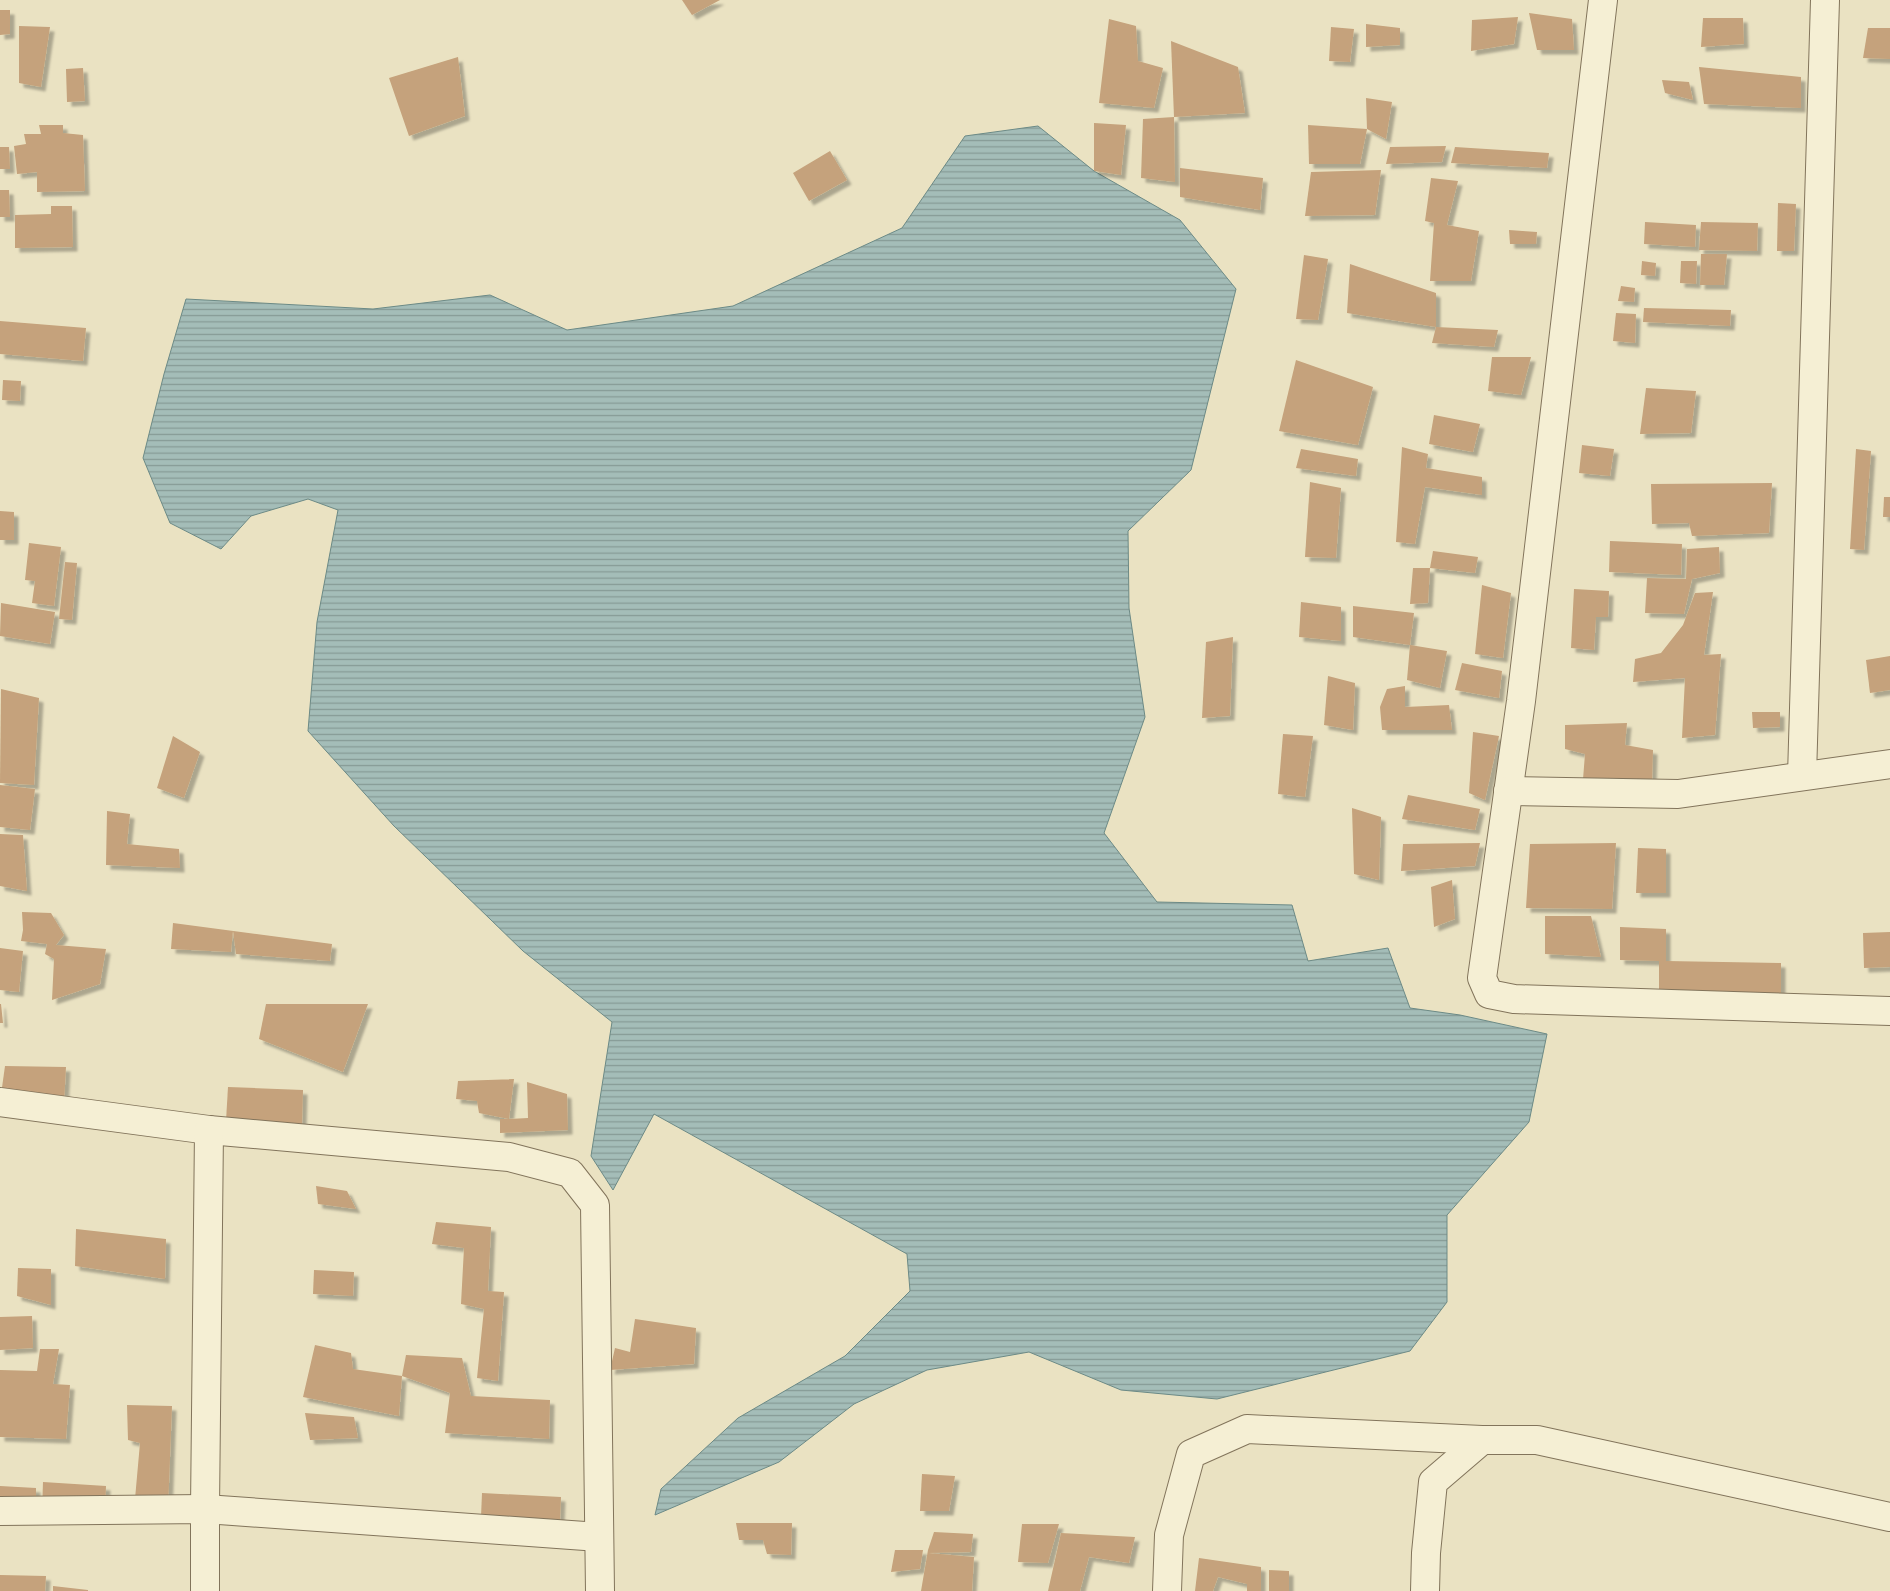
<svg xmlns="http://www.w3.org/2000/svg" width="1890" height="1591" viewBox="0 0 1890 1591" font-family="'PT Serif',serif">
  <defs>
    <pattern id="water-rules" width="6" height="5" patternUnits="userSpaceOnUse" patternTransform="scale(1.25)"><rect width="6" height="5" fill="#a4bdb8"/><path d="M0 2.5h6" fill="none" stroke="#869a95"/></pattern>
    <filter id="shadow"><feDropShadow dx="4.5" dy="4.5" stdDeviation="1" flood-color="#0004"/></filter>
  </defs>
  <rect width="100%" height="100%" fill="#eae2c2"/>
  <polygon fill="url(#water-rules)" stroke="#6c8a86" points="1038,126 1094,171 1180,220 1236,289 1191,470 1128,531 1129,608 1145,717 1104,833 1157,902 1292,905 1308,961 1388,948 1410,1008 1460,1015 1547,1034 1529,1122 1447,1215 1447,1302 1410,1351 1217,1399 1121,1390 1029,1352 927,1370 854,1404 779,1462 655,1515 661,1489 738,1418 845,1356 910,1291 907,1254 654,1114 613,1190 591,1156 612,1022 523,951 394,826 308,731 317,622 338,510 308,499 251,516 221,549 170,523 143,458 164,374 186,299 373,309 490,295 567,330 733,306 902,228 965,136"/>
  <g fill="#c5a27b" filter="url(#shadow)">
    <polygon points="682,0 720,0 692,15"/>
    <polygon points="0,10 10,10 10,34 0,35"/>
    <polygon points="1529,13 1572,19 1574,50 1537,50"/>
    <polygon points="1518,17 1514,44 1471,51 1472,20"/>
    <polygon points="1703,18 1743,18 1744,44 1701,47"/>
    <polygon points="1109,19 1136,26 1138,61 1163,68 1154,108 1099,103"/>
    <polygon points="1366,24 1400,28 1400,45 1366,47"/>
    <polygon points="19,26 50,27 41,87 19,83"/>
    <polygon points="1331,27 1354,29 1350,62 1329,61"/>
    <polygon points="1868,28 1890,28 1890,59 1863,58"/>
    <polygon points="1171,41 1238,67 1245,113 1174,117"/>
    <polygon points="458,57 465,116 409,136 389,78"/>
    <polygon points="1699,67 1801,77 1801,108 1704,104"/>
    <polygon points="83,68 85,101 67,102 66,69"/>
    <polygon points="1662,80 1689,82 1693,100 1665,93"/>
    <polygon points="1366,98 1392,102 1386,139 1367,129"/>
    <polygon points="1174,117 1175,182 1141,178 1143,119"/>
    <polygon points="1094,123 1126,125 1121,175 1094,171"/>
    <polygon points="39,125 63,125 63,133 83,135 85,191 37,192 37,172 17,174 14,146 26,144 24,134 41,134"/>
    <polygon points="1308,125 1367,129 1360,164 1309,164"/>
    <polygon points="1446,146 1442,162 1386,164 1390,147"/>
    <polygon points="0,147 9,147 10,169 0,169"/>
    <polygon points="1455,147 1549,153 1547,168 1451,163"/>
    <polygon points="830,151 847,180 809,201 793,173"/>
    <polygon points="1180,168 1263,178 1260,210 1180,197"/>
    <polygon points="1381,170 1375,215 1305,216 1311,172"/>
    <polygon points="1431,178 1458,181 1447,225 1479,231 1471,281 1430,281 1434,223 1425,221"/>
    <polygon points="0,190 9,190 10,217 0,217"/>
    <polygon points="1778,203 1796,204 1794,251 1777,251"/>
    <polygon points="51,206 72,206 73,247 15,248 15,215 51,214"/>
    <polygon points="1645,222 1696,225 1695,247 1644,244"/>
    <polygon points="1701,222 1758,223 1757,251 1699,250"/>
    <polygon points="1509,230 1537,232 1536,244 1510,244"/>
    <polygon points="1701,254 1727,254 1724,285 1700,285"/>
    <polygon points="1304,255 1328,259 1318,320 1296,319"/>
    <polygon points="1642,261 1656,263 1655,276 1641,275"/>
    <polygon points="1681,261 1697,261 1696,284 1680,283"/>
    <polygon points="1350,264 1436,293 1436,327 1498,330 1494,347 1432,343 1436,327 1347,313"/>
    <polygon points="1621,286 1635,288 1634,302 1618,301"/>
    <polygon points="1644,308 1731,310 1730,326 1643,322"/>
    <polygon points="1616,313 1636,314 1635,343 1613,341"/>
    <polygon points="0,321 86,328 83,361 0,354"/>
    <polygon points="1492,357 1531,357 1521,395 1488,391"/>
    <polygon points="1296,360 1373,387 1358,445 1279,431"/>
    <polygon points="3,380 21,381 20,401 2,400"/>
    <polygon points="1646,388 1696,391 1691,433 1640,434"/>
    <polygon points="1434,415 1480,424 1473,452 1429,444"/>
    <polygon points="1582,445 1614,449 1610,476 1579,473"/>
    <polygon points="1402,447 1428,454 1426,468 1482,477 1482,495 1425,487 1415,544 1396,542"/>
    <polygon points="1301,449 1358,459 1356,476 1296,468"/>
    <polygon points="1856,449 1871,451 1864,550 1850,549"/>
    <polygon points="1310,482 1341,488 1336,558 1305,557"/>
    <polygon points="1772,483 1769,533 1692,536 1689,523 1652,524 1651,484"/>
    <polygon points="1884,497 1890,497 1890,517 1883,517"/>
    <polygon points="0,511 14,512 14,540 0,540"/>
    <polygon points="1610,541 1682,544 1681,575 1609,572"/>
    <polygon points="29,543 61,547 54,606 32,603 35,581 25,580"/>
    <polygon points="1719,547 1720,573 1692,579 1684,614 1645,613 1647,578 1686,579 1687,549"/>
    <polygon points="1433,551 1478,557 1475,573 1430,568"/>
    <polygon points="65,562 77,563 72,620 59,619"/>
    <polygon points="1413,568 1430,568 1428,603 1410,604"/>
    <polygon points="1482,585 1511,593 1503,658 1475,654"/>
    <polygon points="1574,589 1609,591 1608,617 1596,617 1594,650 1571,648"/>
    <polygon points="1713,592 1704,655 1721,654 1715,735 1682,738 1685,678 1633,682 1635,659 1661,653 1683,625 1695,593"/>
    <polygon points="1301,602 1341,607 1341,641 1299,637"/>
    <polygon points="1,603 55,612 50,644 0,636"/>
    <polygon points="1353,606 1414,613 1410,645 1353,637"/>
    <polygon points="1233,637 1230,716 1202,718 1206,642"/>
    <polygon points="1410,645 1447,651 1440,688 1407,680"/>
    <polygon points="1890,656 1890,690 1870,693 1866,660"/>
    <polygon points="1462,663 1502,671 1499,698 1455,690"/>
    <polygon points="1328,676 1355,683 1353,730 1324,725"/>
    <polygon points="1405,686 1405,707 1449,705 1452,730 1382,730 1380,707 1387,689"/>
    <polygon points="1,689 39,698 34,785 0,783"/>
    <polygon points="1752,712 1780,712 1780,727 1753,728"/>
    <polygon points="1627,723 1625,745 1653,750 1652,783 1582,792 1585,754 1565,749 1565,725"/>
    <polygon points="1473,732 1499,736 1485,800 1469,793"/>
    <polygon points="1283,734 1313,736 1305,797 1278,794"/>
    <polygon points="173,736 200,752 184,798 157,788"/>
    <polygon points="0,785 35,789 30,830 0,827"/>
    <polygon points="1408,795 1480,809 1475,830 1402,819"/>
    <polygon points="1352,808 1381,817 1379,880 1354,874"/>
    <polygon points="107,811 130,814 127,844 179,849 180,868 106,865"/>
    <polygon points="0,834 23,835 27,891 0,886"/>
    <polygon points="1480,843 1475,866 1401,871 1403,844"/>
    <polygon points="1616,843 1612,909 1526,908 1530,844"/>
    <polygon points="1638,848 1666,849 1666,893 1636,893"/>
    <polygon points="1452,880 1455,919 1434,927 1431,887"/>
    <polygon points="22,912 51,913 64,935 56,945 106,949 100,984 52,1000 54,959 45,954 47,944 21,941 23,930"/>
    <polygon points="1545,916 1591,916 1601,957 1545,954"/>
    <polygon points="173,923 332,944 330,961 236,954 233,931 231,952 171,949"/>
    <polygon points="1620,927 1666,929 1666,961 1781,963 1781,993 1659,991 1659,961 1620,960"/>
    <polygon points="1890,932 1890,967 1864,968 1863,933"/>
    <polygon points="0,948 23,951 19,992 0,990"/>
    <polygon points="0,1004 1,1004 3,1023 0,1023"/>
    <polygon points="266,1004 368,1004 343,1072 259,1039"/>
    <polygon points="5,1066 66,1067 64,1103 0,1102"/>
    <polygon points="514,1079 509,1119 528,1118 527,1082 567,1094 568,1130 500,1133 500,1119 509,1119 479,1113 477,1101 456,1099 458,1081"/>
    <polygon points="228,1087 303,1090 302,1125 226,1121"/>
    <polygon points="316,1186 347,1191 356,1209 318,1204"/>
    <polygon points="436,1222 491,1227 488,1291 504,1292 498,1381 477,1378 484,1309 461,1304 464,1248 432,1244"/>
    <polygon points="76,1229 166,1239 165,1279 75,1266"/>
    <polygon points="18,1268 51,1269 51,1305 17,1296"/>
    <polygon points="314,1270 354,1272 353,1296 313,1294"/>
    <polygon points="32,1316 33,1348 0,1350 0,1317"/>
    <polygon points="635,1319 696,1328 694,1364 610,1370 615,1348 630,1352"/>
    <polygon points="315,1345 351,1353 353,1369 402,1376 399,1416 303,1397"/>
    <polygon points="40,1349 59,1349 53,1384 70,1385 66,1439 0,1437 0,1370 37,1371"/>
    <polygon points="406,1355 462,1358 471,1396 550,1400 549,1439 445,1433 450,1393 402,1376"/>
    <polygon points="127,1405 172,1406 168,1509 134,1510 140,1443 128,1440"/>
    <polygon points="305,1413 354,1417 358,1438 310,1440"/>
    <polygon points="922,1474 955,1476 949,1511 920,1511"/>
    <polygon points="43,1482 106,1486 105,1510 42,1510"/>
    <polygon points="0,1486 36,1488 36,1510 0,1511"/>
    <polygon points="482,1493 561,1497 560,1520 481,1517"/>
    <polygon points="736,1523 792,1523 791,1555 767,1554 763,1540 739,1540"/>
    <polygon points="1022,1524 1059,1524 1048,1563 1018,1562"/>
    <polygon points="934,1532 973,1534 971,1552 929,1553 974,1557 972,1591 921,1591 928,1550"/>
    <polygon points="1061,1533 1135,1537 1129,1563 1089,1557 1080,1591 1048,1591"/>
    <polygon points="895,1550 923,1550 920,1569 891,1572"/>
    <polygon points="1199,1558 1261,1567 1261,1591 1247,1591 1247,1584 1218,1577 1213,1591 1195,1591"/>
    <polygon points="1269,1570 1289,1571 1289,1591 1269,1591"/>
    <polygon points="0,1575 46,1576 45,1591 0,1591"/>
    <polygon points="53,1586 88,1590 88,1591 53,1591"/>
  </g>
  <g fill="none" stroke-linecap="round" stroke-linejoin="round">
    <defs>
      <g id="minor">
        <polyline points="1603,0 1521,701 1482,978 1489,994 1514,999 1890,1011"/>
        <polyline points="1802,776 1825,0"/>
        <polyline points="1508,791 1678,794 1890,764"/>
        <polyline points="0,1102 209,1130 509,1157 570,1173 595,1205 600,1591"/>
        <polyline points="0,1511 205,1509 599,1537"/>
        <polyline points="205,1591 205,1509 209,1130"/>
        <polyline points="1167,1591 1169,1535 1191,1454 1247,1429 1482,1440 1537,1440 1890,1517"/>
        <polyline points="1425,1591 1426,1553 1433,1482 1482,1440"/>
      </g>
    </defs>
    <use href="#minor" stroke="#82745b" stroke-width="30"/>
    <use href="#minor" stroke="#f5efd4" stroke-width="28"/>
  </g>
</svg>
